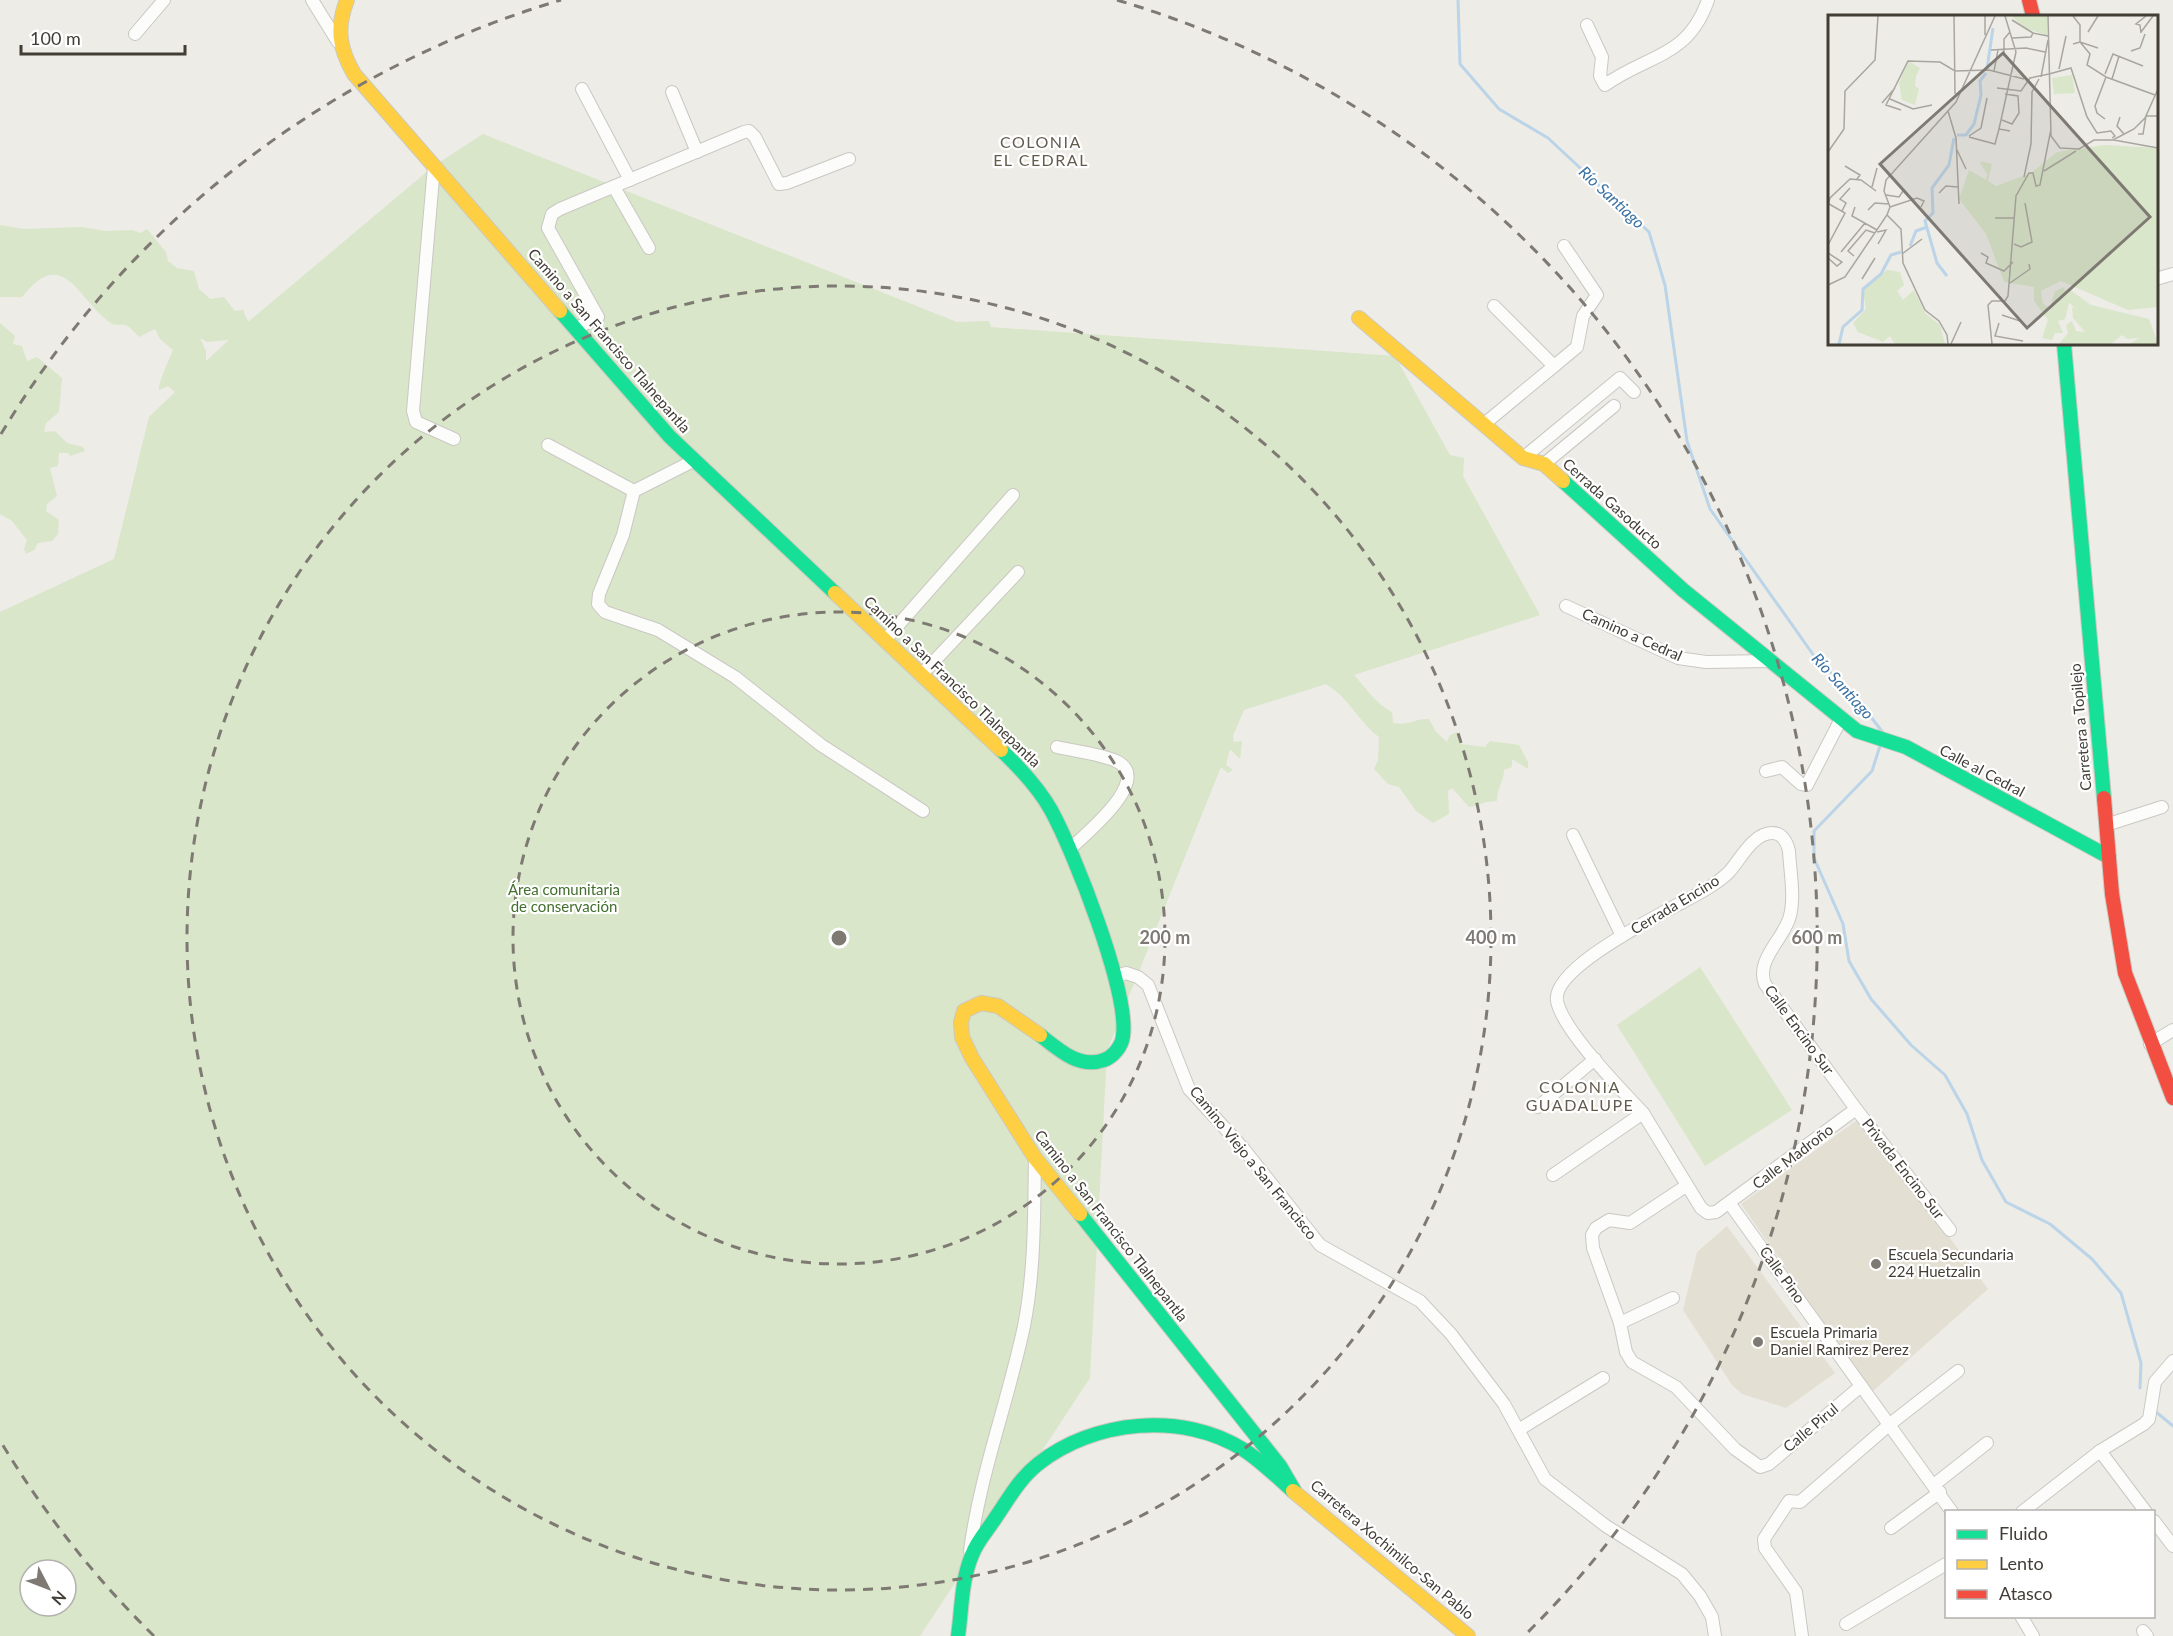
<svg xmlns="http://www.w3.org/2000/svg" width="2173" height="1636" viewBox="0 0 2173 1636" font-family="Lato,sans-serif">
  <rect width="100%" height="100%" fill="#edece7"/>
  <g fill="#e3dfd3">
    <polygon points="1860,1118 1988,1289 1872,1392 1741,1204"/>
    <polygon points="1727,1226 1835,1373 1786,1408 1742,1394 1732,1385 1683,1310 1697,1252"/>
  </g>
  <g fill="#d9e6c9" fill-rule="evenodd">
    <path d="M483,134L957,322L989,321L991,327L1395,356L1450,455L1464,458L1463,476L1540,615L1354,675C1366,688 1376,704 1392,712L1393,723C1408,726 1416,718 1429,719L1436,732L1447,742L1450,735L1457,732L1461,744L1485,747L1490,741L1519,745L1528,762V769L1512,759V767L1504,770C1504,782 1496,790 1497,801C1485,801 1480,805 1469,807L1452,788L1448,791L1449,814L1433,823L1416,811L1399,787L1388,784L1374,769L1378,760L1379,737C1358,721 1350,699 1326,684L1244,710L1233,736L1234,742L1242,741L1240,759L1230,749L1226,765L1233,770L1228,773L1221,767L1107,1051L1090,1378L920,1636H0V612L114,559L149,417L175,392L168,386L159,390C159,380 169,360 173,350L160,339L155,329L139,337C135,333 130,326 125,325C120,324 116,326 111,323C78,301 64,243 22,297H0V225L24,229L81,227L106,231L132,230L141,233L147,229L166,252L168,261L177,268L194,271L199,289L210,299L224,297L235,311L243,310L248,322L435,165ZM200,338L207,342L229,340L206,361V351ZM30,1570H66V1606H30Z"/>
    <polygon points="0,323 15,336 13,344 22,346 27,361 37,357 62,378 59,412 46,423 44,432 55,431 67,443 83,447 85,451 70,456 68,453 59,453 58,466 50,468 57,496 47,504 46,511 59,520 58,534 52,541 38,543 34,550 26,554 24,549 27,540 12,521 0,514"/>
    <polygon points="1700,967 1792,1110 1705,1166 1617,1025"/>
  </g>
  <g fill="none" stroke-linecap="round" stroke-linejoin="round">
    <g stroke="#bbd4e8" stroke-width="3">
      <polyline points="1458,0 1460,64 1499,109 1548,138 1649,232 1665,285 1687,441 1710,509 1817,660 1851,691 1884,734"/>
      <polyline points="1880,746 1872,771 1814,831 1814,858 1843,924 1849,961 1871,999 1911,1045 1945,1075 1967,1114 1982,1160 2006,1202 2050,1224 2092,1259 2121,1293 2141,1363 2140,1388"/>
      <polyline points="2155,1411 2173,1426"/>
    </g>
    <defs>
      <g id="street">
        <polyline points="312,0 338,42"/>
        <path d="M1587,25L1602,57L1600,76L1605,85C1648,54 1688,58 1708,0"/>
        <polyline points="135,34 164,0"/>
        <polyline points="582,89 630,180"/>
        <polyline points="672,92 697,152"/>
        <polyline points="434,166 413,411 416,422 454,439"/>
        <polyline points="614,187 649,248"/>
        <polyline points="2156,279 2173,274"/>
        <polyline points="1494,306 1554,366"/>
        <polyline points="575,329 598,317 548,228 552,214 560,209 744,132 749,131 755,137 779,184 787,183 849,159"/>
        <polyline points="1483,425 1577,347 1583,316 1597,295 1564,246"/>
        <polyline points="548,445 634,491"/>
        <polyline points="1523,458 1620,378 1634,392"/>
        <polyline points="695,460 634,491 623,535 599,594 598,604 605,612 658,630 735,677 821,745 923,811"/>
        <polyline points="1544,464 1614,406"/>
        <polyline points="1566,606 1678,658 1706,662 1771,661"/>
        <polyline points="885,640 1013,495"/>
        <polyline points="922,674 1018,572"/>
        <path d="M1057,747C1074,751 1101,754 1116,761C1155,779 1084,835 1069,850"/>
        <polyline points="1766,771 1782,767 1801,784 1807,785 1841,719"/>
        <polyline points="2106,825 2162,807"/>
        <polyline points="1573,835 1622,936"/>
        <polyline points="1115,977 1126,973 1138,977 1148,985 1189,1089 1243,1148 1320,1245 1420,1301 1451,1334 1504,1404 1545,1479 1606,1526 1682,1574 1700,1596 1712,1617 1715,1636"/>
        <polyline points="2150,1044 2173,1030"/>
        <polyline points="1538,1107 1595,1059"/>
        <path d="M1643,1113C1621,1089 1563,1031 1557,1001C1552,971 1639,926 1662,913C1683,901 1712,889 1729,872C1740,860 1753,833 1772,833C1782,833 1787,842 1789,851C1790,871 1795,896 1790,916C1784,939 1755,960 1765,984L1856,1109L1950,1230"/>
        <polyline points="1553,1175 1643,1113 1701,1208 1708,1213 1716,1212 1856,1109"/>
        <polyline points="1686,1186 1630,1223 1609,1220 1596,1228 1592,1235 1593,1248 1620,1323 1626,1352 1632,1362 1676,1387 1735,1449 1760,1467 1769,1464 1861,1386"/>
        <polyline points="1730,1204 1952,1512"/>
        <polyline points="1620,1323 1673,1298"/>
        <polyline points="1520,1429 1603,1378"/>
        <polyline points="2100,1451 2146,1512"/>
        <polyline points="1935,1484 1987,1443"/>
        <polyline points="2022,1512 2100,1451 2144,1424 2149,1419 2155,1382 2173,1361"/>
        <polyline points="2154,1521 2173,1546"/>
        <polyline points="1891,1528 1940,1492"/>
        <path d="M970,1551C980,1474 1008,1402 1024,1326C1035,1270 1034,1214 1035,1158"/>
        <polyline points="2021,1616 2033,1636"/>
        <polyline points="1846,1624 1946,1564"/>
        <polyline points="2143,1631 2147,1636"/>
        <polyline points="1802,1636 1796,1592 1765,1548 1764,1539 1789,1501 1800,1502 1890,1424 1958,1371"/>
      </g>
      <g id="fast">
        <polyline points="560,311 670,437 835,593"/>
        <polyline points="2064,344 2104,798"/>
        <polyline points="1563,481 1683,590 1857,731 1906,747 2109,857"/>
        <path d="M1001,750C1020,768 1038,787 1051,810C1074,852 1129,991 1123,1036C1122,1046 1113,1057 1104,1060C1079,1069 1059,1050 1040,1035"/>
        <polyline points="1080,1214 1280,1466 1294,1490"/>
        <path d="M958,1636C962,1609 961,1581 972,1555C977,1541 988,1530 996,1517C1009,1498 1020,1478 1038,1464C1093,1420 1183,1411 1244,1450C1261,1461 1277,1477 1293,1491"/>
      </g>
      <g id="slow">
        <path d="M347,0C336,28 339,48 354,74L560,311"/>
        <polyline points="1359,318 1523,458 1544,464 1563,481"/>
        <polyline points="835,593 1001,750"/>
        <polyline points="1040,1035 998,1006 981,1003 964,1011 961,1022 962,1037 972,1058 1035,1158 1080,1214"/>
        <polyline points="1293,1491 1468,1636"/>
      </g>
      <g id="jam">
        <polyline points="2029,0 2033,16"/>
        <polyline points="2104,798 2112,894 2125,973 2173,1098"/>
      </g>
    </defs>
    <use href="#street" stroke="#cac8c3" stroke-width="14"/>
    <use href="#fast" stroke="#ccc9be" stroke-width="16"/>
    <use href="#slow" stroke="#ccc9be" stroke-width="16"/>
    <use href="#jam" stroke="#ccc9be" stroke-width="16"/>
    <use href="#street" stroke="#fcfcfb" stroke-width="12"/>
    <use href="#fast" stroke="#16e098" stroke-width="14"/>
    <use href="#slow" stroke="#ffcf43" stroke-width="14"/>
    <use href="#jam" stroke="#f24e42" stroke-width="14"/>
  </g>
  <g fill="none" stroke="#7e7a73" stroke-width="3" stroke-dasharray="10 8">
    <circle cx="839" cy="938" r="326"/>
    <circle cx="839" cy="938" r="652"/>
    <path d="M154 1636A978 978 0 0 1 1 1442M1 434A978 978 0 0 1 561 0M1117 0A978 978 0 0 1 1524 1636"/>
  </g>
  <g fill="#7e7a73" stroke="#fff" stroke-width="2">
    <circle cx="1876" cy="1264" r="6"/>
    <circle cx="1758" cy="1342" r="6"/>
  </g>
  <g text-anchor="middle" stroke-width="4.5" stroke-linejoin="round" paint-order="stroke">
    <g font-size="15" fill="#423d35" stroke="#fff">
      <text transform="translate(609 341) rotate(49)" y="5">Camino a San Francisco Tlalnepantla</text>
      <text transform="translate(1612 504) rotate(42)" y="5">Cerrada Gasoducto</text>
      <text transform="translate(1632 635) rotate(24)" y="5">Camino a Cedral</text>
      <text transform="translate(952 682) rotate(44)" y="5">Camino a San Francisco Tlalnepantla</text>
      <text transform="translate(2081 727) rotate(-95)" y="5">Carretera a Topilejo</text>
      <text transform="translate(1982 771) rotate(28)" y="5">Calle al Cedral</text>
      <text transform="translate(1675 905) rotate(-31)" y="5">Cerrada Encino</text>
      <text transform="translate(1799 1030) rotate(54)" y="5">Calle Encino Sur</text>
      <text transform="translate(1793 1157) rotate(-37)" y="5">Calle Madroño</text>
      <text transform="translate(1253 1163) rotate(51)" y="5">Camino Viejo a San Francisco</text>
      <text transform="translate(1903 1169) rotate(52)" y="5">Privada Encino Sur</text>
      <text transform="translate(1111 1226) rotate(52)" y="5">Camino a San Francisco Tlalnepantla</text>
      <text transform="translate(1782 1275) rotate(54)" y="5">Calle Pino</text>
      <text transform="translate(1811 1428) rotate(-40)" y="5">Calle Pirul</text>
      <text transform="translate(1392 1550) rotate(40)" y="5">Carretera Xochimilco-San Pablo</text>
    </g>
    <g font-size="15" fill="#436e2e" stroke="#fff">
      <text x="564" y="895">Área comunitaria<tspan x="564" dy="17">de conservación</tspan></text>
    </g>
    <g font-size="15" fill="#423d35" stroke="#fff" text-anchor="start">
      <text x="1888" y="1260">Escuela Secundaria<tspan x="1888" dy="17">224 Huetzalin</tspan></text>
      <text x="1770" y="1338">Escuela Primaria<tspan x="1770" dy="17">Daniel Ramirez Perez</tspan></text>
    </g>
    <g font-size="16" letter-spacing="1.5" fill="#645c4d" stroke="#fff">
      <text x="1041" y="148">COLONIA<tspan x="1041" dy="18">EL CEDRAL</tspan></text>
      <text x="1580" y="1093">COLONIA<tspan x="1580" dy="18">GUADALUPE</tspan></text>
    </g>
    <g font-size="16" font-style="italic" fill="#3971a3" stroke="#fff">
      <text transform="translate(1612 197) rotate(43)" y="6">Río Santiago</text>
      <text transform="translate(1843 686) rotate(48)" y="6">Río Santiago</text>
    </g>
  </g>
  <g transform="translate(1828 15)">
    <rect width="330" height="330" fill="#edece7"/>
    <path d="M184,1H219V20L196,13ZM80,46L92,53L88,61L87,71L91,74L87,90L74,85L71,68ZM244,60L247,78L226,79L224,63ZM277,130L330,133V292L300,295L233,266L213,276L215,289L222,293L227,276L236,272L238,279L241,274L263,290L321,304L330,329H302L311,323L299,324L294,320L283,329H231L240,318L238,310L244,306L248,316L257,317L245,303L244,292L248,293L241,288L237,304L230,306L235,318H227L224,325L214,323L220,305L206,286V272L176,267L158,219L131,184L141,155L158,165L159,159L152,148L153,146L164,149L160,166L168,171L203,158L229,137ZM59,255L72,257L76,270L69,276L75,285L86,275L97,298L112,310L117,329H67L62,321L55,327L30,317L25,308L38,294L35,276Z" fill="#d9e6c9"/>
    <path fill="none" stroke="#bbd4e8" stroke-width="3" d="M159,54L165,13M129,120H138L146,109L153,80L152,66L158,58M82,231L88,216L99,212M119,261L109,248L97,206L105,198L104,173L121,150L126,123M11,329L15,312L34,295L35,274L53,259L63,240L73,237"/>
    <path fill="none" stroke="#a9a6a0" stroke-width="1.5" d="M126,1L127,79M157,1V20M177,1L188,37L171,114L182,116M220,1L223,121L232,133L251,134L266,125H285L306,114L317,103L330,74M245,1L252,10V27L262,39L259,50L278,62L327,80M184,5L205,18M260,17L270,1M313,17L325,1M313,18L312,10L308,9L318,1M184,23L203,22L205,18L220,21M245,29L252,27L270,33M163,35L198,33L217,37M303,36L312,33L317,19M176,41V24L182,17M231,54L238,21M166,56L170,35M221,59L243,53L259,102L269,118L283,116L287,121L284,123M277,59L285,39L315,51M213,62L220,25M284,64L291,41M169,73L193,76L202,63L221,59M62,84L85,94L104,90M54,88L67,73M73,95L58,90L80,46L112,47L127,56L161,55L196,64M120,96L128,123L131,189M292,102L289,111L296,119M277,104L269,98L267,91L278,62M174,105L184,109L191,98L190,81L177,79M310,119H315L318,101H330M141,121L153,113L159,83M141,122L167,129L171,114M286,125L330,133M129,135L138,154M0,137L16,114L17,76L47,45L50,1M17,151L32,160L29,164M216,156L248,136M196,162L203,129L204,77L211,64M44,172L49,153M111,178L118,171L130,172M58,180L71,182L75,176M0,191L2,183L22,164L33,165L48,176M27,192L24,201L49,215M62,192L89,183L96,186L93,192M40,195L47,188L61,189M14,196L18,188L12,184L22,173M59,200L73,214L75,248L97,295L111,306L119,320L120,329M167,203H187M49,217L58,215L50,229M186,229L193,232L204,227L197,188M0,230L17,198L1,189M13,237L37,208M0,238L14,247L9,251L0,243M153,238L160,242L158,248L176,256L185,247M74,239L94,224M26,241L20,236L38,215L47,218M34,264L47,243M182,268L202,254L201,249M0,270L17,262L59,200L62,192L56,176L58,165L128,87L167,1M174,300L192,306M171,308L167,321L195,326M123,329L133,307M164,329L160,290L164,286H177L180,281L188,181L201,158H205L208,171L212,170L223,114"/>
    <path fill="#7e7a73" fill-opacity="0.15" stroke="#7e7a73" stroke-width="3" d="M175,38L322,202L199,313L52,149Z"/>
    <rect width="330" height="330" fill="none" stroke="#423d35" stroke-width="3"/>
  </g>
  <circle cx="839" cy="938" r="9" fill="#7e7a73" stroke="#fff" stroke-width="3"/>
  <g font-size="18" text-anchor="middle" font-weight="bold" fill="#7e7a73" stroke="#fff" stroke-width="4.5" stroke-linejoin="round" paint-order="stroke">
    <text x="1165" y="944">200 m</text>
    <text x="1491" y="944">400 m</text>
    <text x="1817" y="944">600 m</text>
  </g>
  <rect x="1945" y="1510" width="210" height="108" fill="#ffffff" stroke="#b3b1ae" stroke-width="1.5"/>
  <rect x="1957" y="1530" width="30" height="9" fill="#16e098" stroke="#b3b1ae" stroke-width="1.5"/>
  <text x="1999" y="1540" font-size="18" fill="#423d35">Fluido</text>
  <rect x="1957" y="1560" width="30" height="9" fill="#ffcf43" stroke="#b3b1ae" stroke-width="1.5"/>
  <text x="1999" y="1570" font-size="18" fill="#423d35">Lento</text>
  <rect x="1957" y="1590" width="30" height="9" fill="#f24e42" stroke="#b3b1ae" stroke-width="1.5"/>
  <text x="1999" y="1600" font-size="18" fill="#423d35">Atasco</text>
  <g transform="translate(48 1588) rotate(132)"><circle r="28" fill="#ffffff" stroke="#b3b1ae" stroke-width="1.5"/>
  <path d="M0-4.5L10 22L0 15L-10 22Z" fill="#7e7a73"/>
  <text y="-9" font-size="16" font-weight="bold" text-anchor="middle" fill="#423d35">N</text>
  </g>
  <path d="M21 45v9h164v-9" fill="none" stroke="#423d35" stroke-width="3"/>
  <text x="30" y="45" font-size="18" fill="#423d35" stroke="#ffffff" stroke-width="4.5" paint-order="stroke">100 m</text>
</svg>
